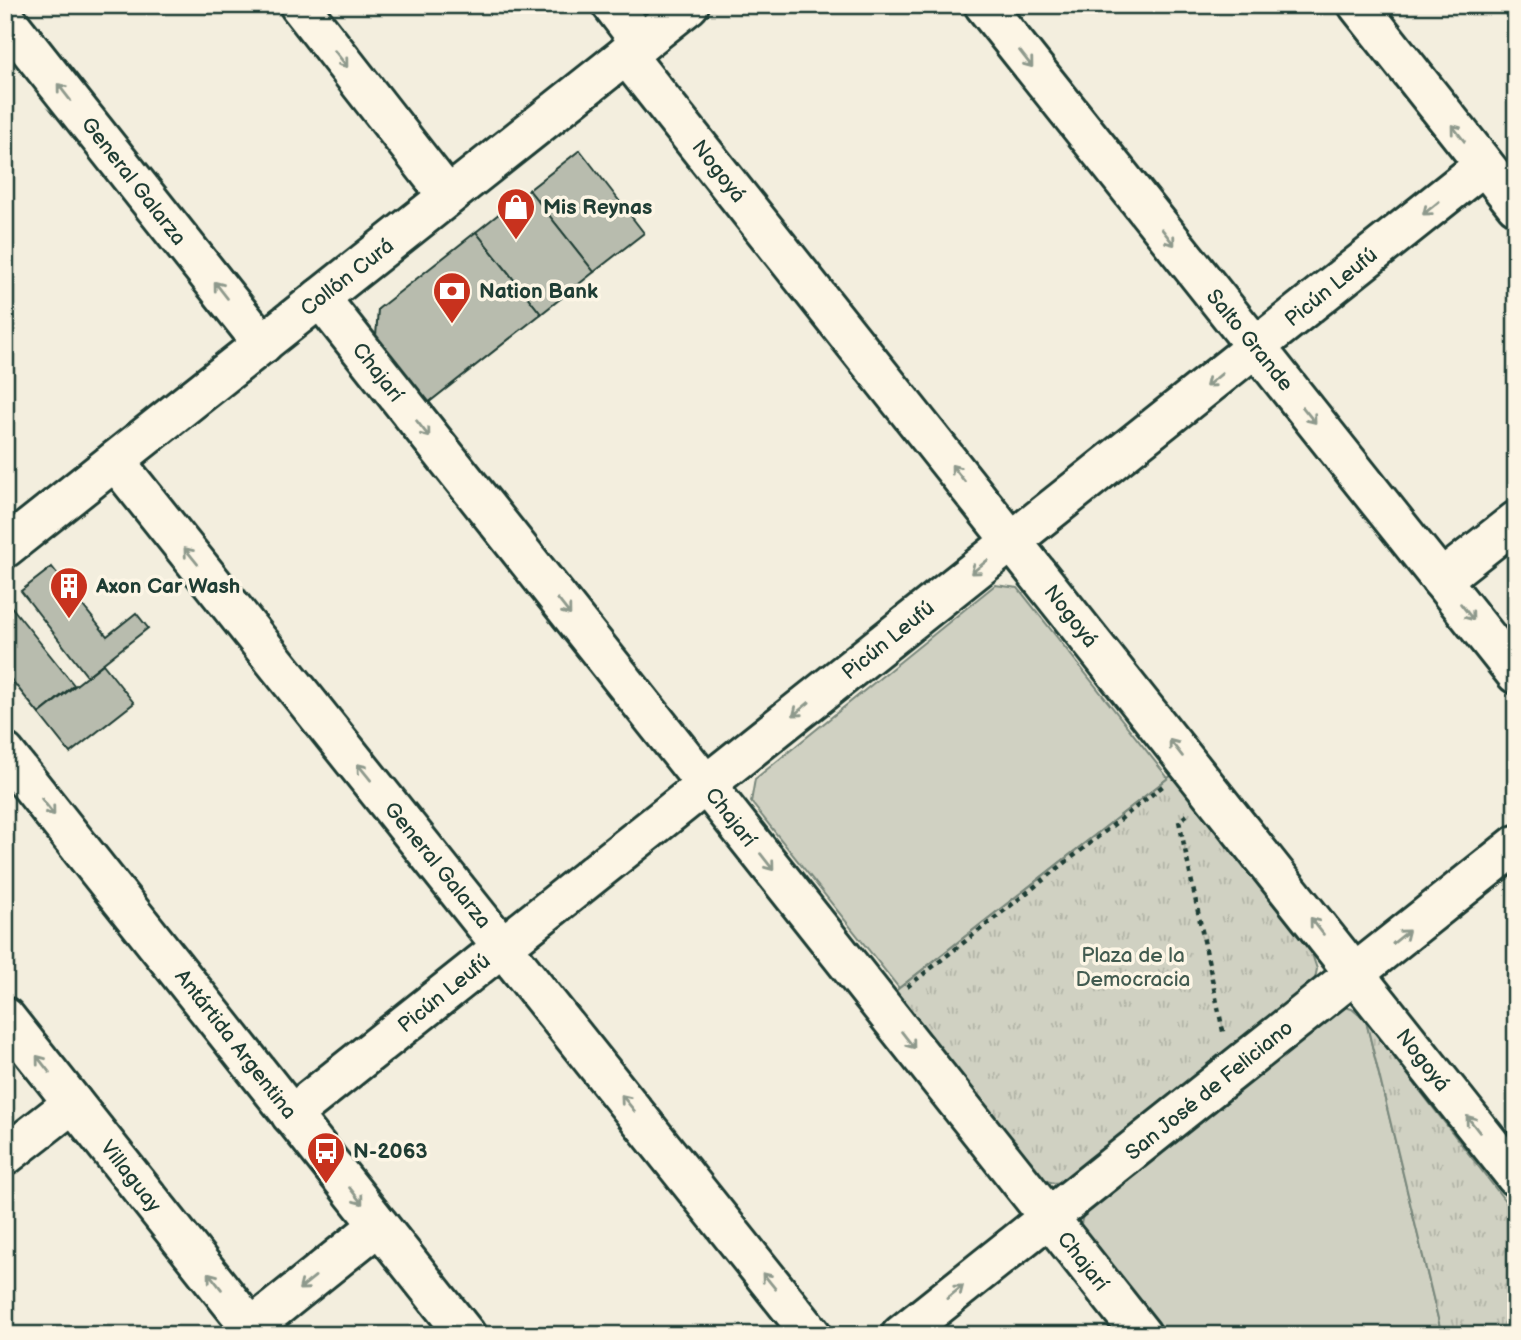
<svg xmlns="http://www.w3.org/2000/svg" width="1521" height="1340" viewBox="0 0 1521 1340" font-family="'Balsamiq Sans',sans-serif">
  <defs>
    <pattern id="park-tufts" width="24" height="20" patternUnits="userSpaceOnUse" patternTransform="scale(1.75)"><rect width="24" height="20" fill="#d0d1c2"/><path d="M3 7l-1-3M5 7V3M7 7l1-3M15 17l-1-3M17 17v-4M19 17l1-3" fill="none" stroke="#b2b4a7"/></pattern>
  </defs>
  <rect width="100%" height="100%" fill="#f3eede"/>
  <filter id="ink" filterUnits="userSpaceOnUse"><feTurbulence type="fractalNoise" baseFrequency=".0143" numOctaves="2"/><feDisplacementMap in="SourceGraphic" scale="14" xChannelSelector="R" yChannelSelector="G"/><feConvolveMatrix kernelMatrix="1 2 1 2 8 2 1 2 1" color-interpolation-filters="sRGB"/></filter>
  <g filter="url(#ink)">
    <g fill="#d0d1c2" stroke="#78877b" stroke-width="2">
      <polygon points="995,585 1018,588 1168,778 899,988 751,802 755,779"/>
      <polygon points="1345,1007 1352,1009 1366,1021 1442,1335 1161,1335 1089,1246 1080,1228 1084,1211 1337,1009"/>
    </g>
    <g fill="url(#park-tufts)" stroke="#78877b" stroke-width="2">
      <path d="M1172,775L1312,954L1317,969L1314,984L1066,1181C1056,1184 1049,1183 1040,1178L893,993Z"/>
      <polygon points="1366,1021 1516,1215 1516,1335 1442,1335"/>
    </g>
    <g fill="#b8bcae" stroke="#1f3d34" stroke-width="2">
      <polygon points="580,150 644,233 594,272 529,190"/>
      <polygon points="529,190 594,272 541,314 476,232"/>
      <polygon points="476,232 541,314 428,403 376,336 378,309"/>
      <polygon points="52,567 107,636 136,613 148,628 87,676 21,591"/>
      <polygon points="6,600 74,685 39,714 5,672"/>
      <polygon points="103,664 134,703 70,753 39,714"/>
    </g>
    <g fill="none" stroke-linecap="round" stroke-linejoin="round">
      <defs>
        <g id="minor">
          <polyline points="299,5 448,196"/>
          <polyline points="612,5 641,43"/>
          <polyline points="984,5 1516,674"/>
          <polyline points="5,18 263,344"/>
          <polyline points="626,55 1516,1177"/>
          <polyline points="320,298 1142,1335"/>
          <polyline points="115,461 812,1335"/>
          <polyline points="1441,580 1516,521"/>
          <polyline points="5,1017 257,1335"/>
          <polyline points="291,1115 1484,165"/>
          <polyline points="5,1156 73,1103"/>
          <polyline points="242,1335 379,1225"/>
          <polyline points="901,1335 1516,845"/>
        </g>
        <g id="major">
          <polyline points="1358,5 1516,205"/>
          <polyline points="5,548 689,5"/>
          <polyline points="5,753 466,1335"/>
        </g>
      </defs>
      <use href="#minor" stroke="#1f3d34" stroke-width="44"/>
      <use href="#major" stroke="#1f3d34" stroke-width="44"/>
      <g stroke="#1f3d34" stroke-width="4.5" stroke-dasharray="5 5" stroke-linecap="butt">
        <polyline points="1187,815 1179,821 1224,1036"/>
        <polyline points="907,987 1164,785"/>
      </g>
      <use href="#minor" stroke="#fcf5e5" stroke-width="38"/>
      <use href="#major" stroke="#fcf5e5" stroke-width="38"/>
    </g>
    <defs><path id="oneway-shaft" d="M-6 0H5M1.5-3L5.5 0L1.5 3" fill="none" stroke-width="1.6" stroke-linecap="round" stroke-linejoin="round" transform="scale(1.75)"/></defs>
    <g stroke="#8e998c">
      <use href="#oneway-shaft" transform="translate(341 59) rotate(52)"/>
      <use href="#oneway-shaft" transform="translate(1026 59) rotate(52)"/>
      <use href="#oneway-shaft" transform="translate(64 92) rotate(-128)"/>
      <use href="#oneway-shaft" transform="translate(1458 133) rotate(-128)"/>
      <use href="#oneway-shaft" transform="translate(1431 208) rotate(141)"/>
      <use href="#oneway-shaft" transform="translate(1168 237) rotate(52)"/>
      <use href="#oneway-shaft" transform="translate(221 290) rotate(-128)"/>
      <use href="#oneway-shaft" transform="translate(1214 380) rotate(141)"/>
      <use href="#oneway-shaft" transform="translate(1309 415) rotate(51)"/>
      <use href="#oneway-shaft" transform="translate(423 429) rotate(52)"/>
      <use href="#oneway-shaft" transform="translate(958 473) rotate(-128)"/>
      <use href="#oneway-shaft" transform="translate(191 556) rotate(-129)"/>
      <use href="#oneway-shaft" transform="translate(979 567) rotate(141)"/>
      <use href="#oneway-shaft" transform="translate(564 607) rotate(52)"/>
      <use href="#oneway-shaft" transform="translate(1467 612) rotate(52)"/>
      <use href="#oneway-shaft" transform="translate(801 709) rotate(141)"/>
      <use href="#oneway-shaft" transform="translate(1176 748) rotate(-128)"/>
      <use href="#oneway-shaft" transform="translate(364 772) rotate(-129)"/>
      <use href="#oneway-shaft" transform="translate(48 807) rotate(52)"/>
      <use href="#oneway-shaft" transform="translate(767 862) rotate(52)"/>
      <use href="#oneway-shaft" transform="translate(1317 926) rotate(-128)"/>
      <use href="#oneway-shaft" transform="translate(1401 937) rotate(-39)"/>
      <use href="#oneway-shaft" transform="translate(908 1040) rotate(52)"/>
      <use href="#oneway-shaft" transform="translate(43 1064) rotate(-128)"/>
      <use href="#oneway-shaft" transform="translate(628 1103) rotate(-129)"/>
      <use href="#oneway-shaft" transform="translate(1473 1124) rotate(-128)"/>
      <use href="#oneway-shaft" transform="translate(356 1196) rotate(52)"/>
      <use href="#oneway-shaft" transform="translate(215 1281) rotate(-128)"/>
      <use href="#oneway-shaft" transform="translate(769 1281) rotate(-129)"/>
      <use href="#oneway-shaft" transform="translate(307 1283) rotate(141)"/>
      <use href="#oneway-shaft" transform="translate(955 1292) rotate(-39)"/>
    </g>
  </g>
  <defs>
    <symbol id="shop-pin" viewBox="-11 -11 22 30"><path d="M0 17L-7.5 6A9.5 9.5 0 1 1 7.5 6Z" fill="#c8321e" stroke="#fcf5e5"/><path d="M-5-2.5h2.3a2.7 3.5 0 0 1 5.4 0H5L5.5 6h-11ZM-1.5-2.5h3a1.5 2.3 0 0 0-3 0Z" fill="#fff"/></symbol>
    <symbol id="bank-pin" viewBox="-11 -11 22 30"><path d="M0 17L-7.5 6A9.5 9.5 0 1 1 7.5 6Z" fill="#c8321e" stroke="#fcf5e5"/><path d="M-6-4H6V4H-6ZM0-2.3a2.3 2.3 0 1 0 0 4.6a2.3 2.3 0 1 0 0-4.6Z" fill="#fff"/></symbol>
    <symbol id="building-pin" viewBox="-11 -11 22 30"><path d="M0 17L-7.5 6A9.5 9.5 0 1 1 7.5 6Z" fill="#c8321e" stroke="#fcf5e5"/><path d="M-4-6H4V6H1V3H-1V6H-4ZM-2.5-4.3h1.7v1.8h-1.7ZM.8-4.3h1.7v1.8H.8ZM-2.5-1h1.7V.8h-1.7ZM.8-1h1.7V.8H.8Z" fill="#fff"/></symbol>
    <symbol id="bus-pin" viewBox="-11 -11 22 30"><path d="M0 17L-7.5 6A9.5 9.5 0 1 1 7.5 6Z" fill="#c8321e" stroke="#fcf5e5"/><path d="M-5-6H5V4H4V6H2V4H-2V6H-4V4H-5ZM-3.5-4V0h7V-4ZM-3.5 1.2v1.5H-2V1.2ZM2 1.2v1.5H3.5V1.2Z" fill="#fff"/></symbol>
  </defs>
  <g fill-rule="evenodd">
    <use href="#shop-pin" x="494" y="185" width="44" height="60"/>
    <use href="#bank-pin" x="430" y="269" width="44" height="60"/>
    <use href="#building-pin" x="47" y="564" width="44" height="60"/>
    <use href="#bus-pin" x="304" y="1129" width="44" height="60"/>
  </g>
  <g text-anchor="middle" stroke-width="7" stroke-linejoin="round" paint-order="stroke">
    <g font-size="21" fill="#1f3d34" stroke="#fcf5e5">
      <text transform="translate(719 171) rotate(52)" y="7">Nogoyá</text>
      <text transform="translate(134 181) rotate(52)" y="7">General Galarza</text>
      <text transform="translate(347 277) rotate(-38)" y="7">Collón Curá</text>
      <text transform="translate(1331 287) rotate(-39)" y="7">Picún Leufú</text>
      <text transform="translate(1250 340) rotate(51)" y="7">Salto Grande</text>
      <text transform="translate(378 372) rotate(52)" y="7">Chajarí</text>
      <text transform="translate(1071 616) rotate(52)" y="7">Nogoyá</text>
      <text transform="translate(888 640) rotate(-39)" y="7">Picún Leufú</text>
      <text transform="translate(731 817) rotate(52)" y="7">Chajarí</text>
      <text transform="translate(438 865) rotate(51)" y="7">General Galarza</text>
      <text transform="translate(444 993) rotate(-39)" y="7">Picún Leufú</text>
      <text transform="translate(236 1044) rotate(52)" y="7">Antártida Argentina</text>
      <text transform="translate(1423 1060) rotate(52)" y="7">Nogoyá</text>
      <text transform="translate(1209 1090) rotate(-39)" y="7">San José de Feliciano</text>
      <text transform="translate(131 1176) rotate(52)" y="7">Villaguay</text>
      <text transform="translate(1083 1261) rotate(52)" y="7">Chajarí</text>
    </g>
    <g font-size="21" font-weight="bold" fill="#1f3d34" stroke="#fcf5e5" text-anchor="start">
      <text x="543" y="214">Mis Reynas</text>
      <text x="479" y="298">Nation Bank</text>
      <text x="96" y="593">Axon Car Wash</text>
      <text x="353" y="1158">N-2063</text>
    </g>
    <g font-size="21" fill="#425b50" stroke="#fcf5e5">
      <text x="1133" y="962">Plaza de la<tspan x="1133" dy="24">Democracia</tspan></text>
    </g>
  </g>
  <rect width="1521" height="1340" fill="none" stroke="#fcf5e5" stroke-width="28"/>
  <rect x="14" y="14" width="1493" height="1312" fill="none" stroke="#1f3d34" stroke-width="2.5" filter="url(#ink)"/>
</svg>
